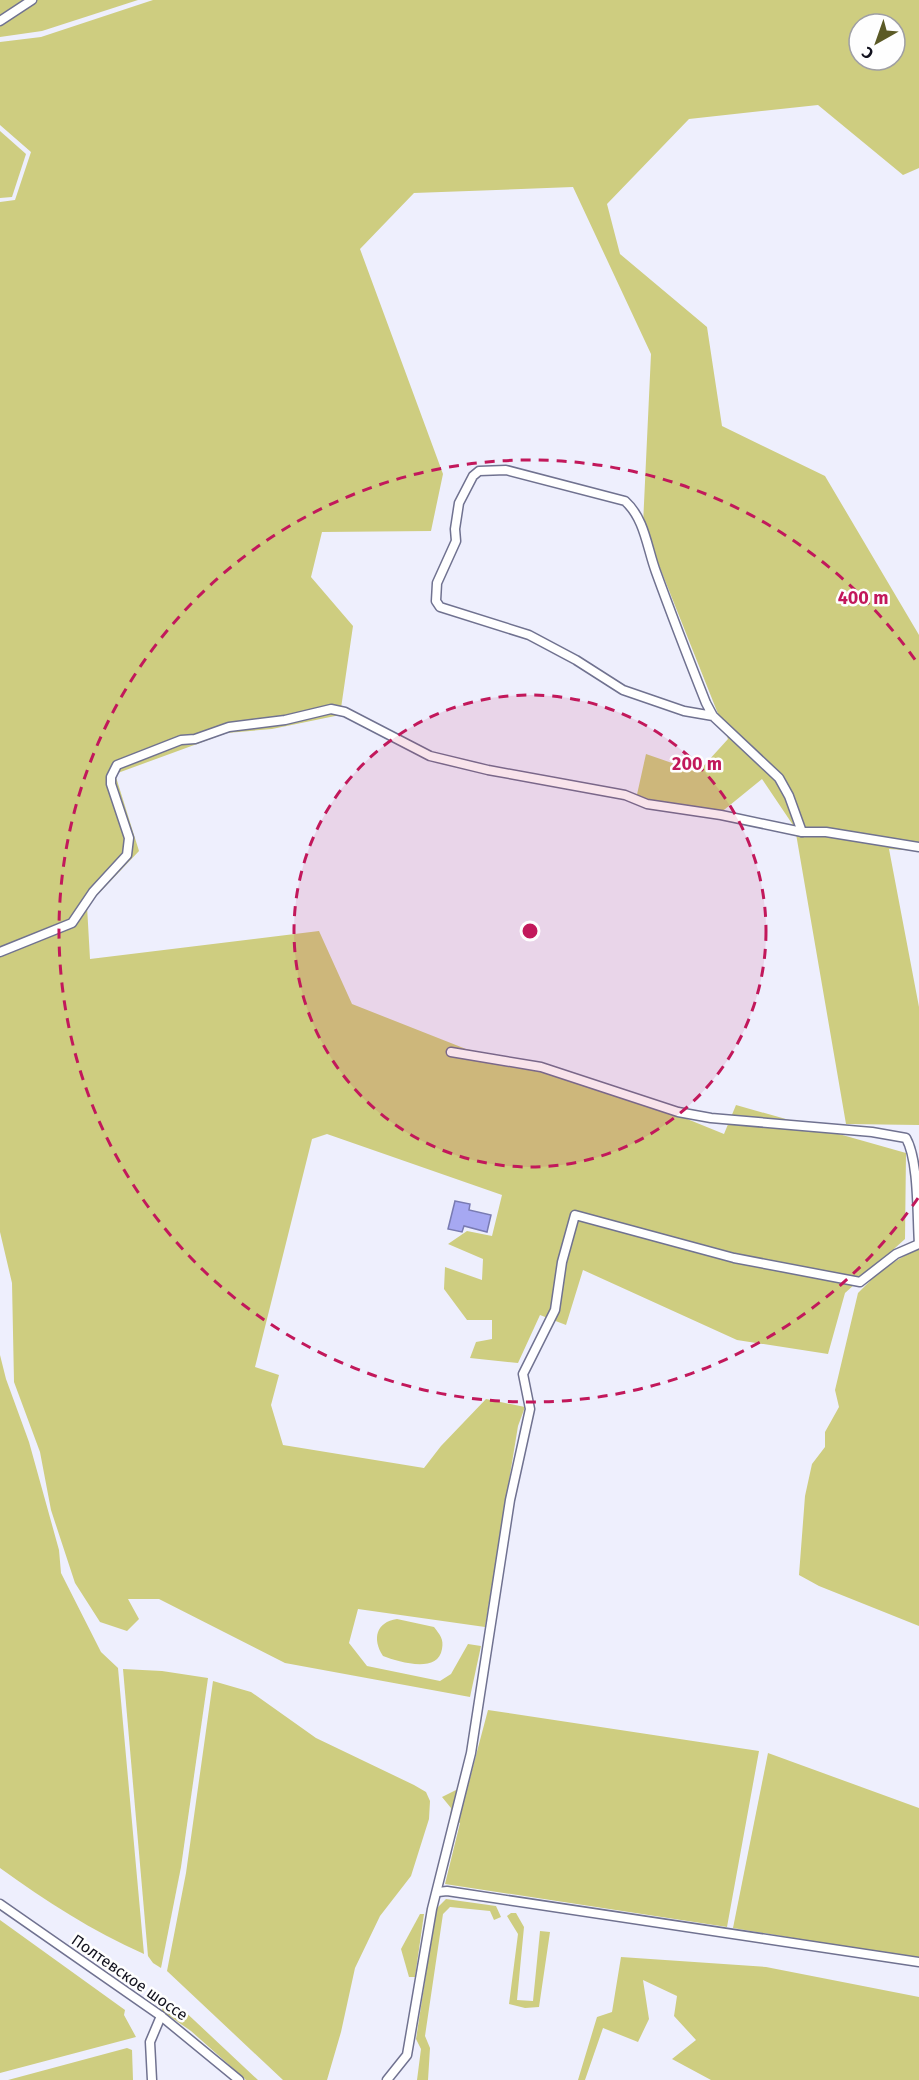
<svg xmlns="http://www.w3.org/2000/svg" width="919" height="2080" viewBox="0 0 919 2080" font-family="'Fira Sans',sans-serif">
  <rect width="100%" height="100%" fill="#eeeffd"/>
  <g fill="#cecd80" fill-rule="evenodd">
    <polygon points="0,0 138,0 42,31 0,37"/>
    <path d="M153,0H919V168L903,175L818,105L689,119L607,204L620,254L707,327L722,426L825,476L919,635V851L889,849L919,1007V1125L846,1124L795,828L762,779L719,814L636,799L646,754L698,772L728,739L643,525L651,354L573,187L414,193L360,249L443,474L431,531L322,532L311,577L353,626L340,715L272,729L227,733L115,774L139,851L87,906L90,959L319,931L352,1004L466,1049L579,1075L724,1134L736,1105L906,1153L905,1239L845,1293L828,1354L737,1340L583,1270L566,1325L540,1315L518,1363L470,1358L476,1342L492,1339V1320H467L444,1289L445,1267L482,1280L483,1259L448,1244L467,1231L492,1236L502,1195L327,1134L312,1139L255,1367L279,1375L271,1405L283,1445L424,1468L441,1446L486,1399L525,1407L518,1426L485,1627L358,1609L349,1643L367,1666L440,1681L451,1674L468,1644L481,1646L470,1697L285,1663L159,1599H128L139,1619L127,1631L100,1622L75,1583L51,1510L40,1452L14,1382L12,1283L0,1232V202L15,200L31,152L0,125V42L41,37ZM859,24H895V60H859Z"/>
    <polygon points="0,131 26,154 12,197 0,198"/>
    <polygon points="919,1247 919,1626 819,1586 799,1575 805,1496 812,1464 825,1447 825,1432 839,1407 835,1390 858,1293 881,1270"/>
    <path d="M0,1355L6,1379L29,1442L59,1550L61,1573L101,1652L118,1668L144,1954C92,1931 46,1901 0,1868Z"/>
    <path d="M397,1619L434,1627C440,1635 444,1639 442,1649C438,1674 399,1662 383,1656C372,1639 376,1622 397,1619Z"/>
    <polygon points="123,1669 162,1671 208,1678 181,1867 161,1968 153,1963 148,1956"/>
    <polygon points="213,1681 251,1692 316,1738 414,1785 426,1792 430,1801 429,1819 411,1876 380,1916 355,1968 341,2032 327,2080 283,2080 167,1971 186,1873"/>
    <polygon points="488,1710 759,1751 727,1927 445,1884 460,1823 450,1818 451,1808 442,1797 458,1789 466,1793"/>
    <polygon points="768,1753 919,1808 919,1959 733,1928"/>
    <polygon points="446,1899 496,1906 501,1917 494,1920 490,1911 450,1907 443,1914 425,2036 430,2048 428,2080 417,2080 421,2049 416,2039 436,1909"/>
    <polygon points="511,1913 516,1913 524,1927 517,2000 533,2001 540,1931 550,1932 539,2007 525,2008 509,2004 518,1934 507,1916"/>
    <polygon points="420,1914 424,1914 415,1977 409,1977 401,1949"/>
    <polygon points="0,1920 125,2010 124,2015 136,2037 0,2073"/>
    <polygon points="621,1957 766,1967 919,1997 919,2080 711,2080 672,2059 696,2040 674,2016 677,1996 643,1980 649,2019 638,2042 603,2028 585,2080 578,2080 597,2017 612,2012"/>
    <polygon points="163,2004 179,2006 258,2080 246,2080 191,2031 162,2011"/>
    <polygon points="127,2048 132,2050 133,2080 8,2080"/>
  </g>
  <polygon fill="#a6a8f2" stroke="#797bb2" stroke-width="1.5" points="455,1201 470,1204 469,1210 491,1215 487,1232 464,1226 462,1232 448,1229"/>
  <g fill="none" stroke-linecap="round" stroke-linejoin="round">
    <defs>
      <g id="minor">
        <polyline points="0,21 32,0"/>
        <path d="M713,716L684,711L623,690L576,660L529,635L440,607L436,601L437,583L456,541L455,529L459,503L473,476L479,471L506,470L625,501C645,519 647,548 656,572C672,616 689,660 706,703L713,716L779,778L789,796L802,832"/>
        <polyline points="0,952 72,923 93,892 127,855 129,838 111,784 111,777 117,765 181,740 195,739 229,727 285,720 331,709 345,712 430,756 488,770 625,795 647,804 721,815 802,832 826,832 919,847"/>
        <path d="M451,1052L541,1067L678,1112L711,1118L872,1132L906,1138C919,1161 917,1216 919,1244"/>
        <polyline points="438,1892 447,1891 919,1962"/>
        <polyline points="0,1904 161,2016 239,2080"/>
        <polyline points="152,2080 150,2042 161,2016"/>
        <polyline points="387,2080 407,2055 432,1909 471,1753 510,1500 530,1409 523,1374 555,1310 562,1262 575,1215 734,1258 860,1282 896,1254 919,1244"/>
      </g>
    </defs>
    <use href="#minor" stroke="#707290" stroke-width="11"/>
    <use href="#minor" stroke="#fff" stroke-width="8"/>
  </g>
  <circle cx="530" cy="931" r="236" fill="#c2185b" fill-opacity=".12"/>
  <g fill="none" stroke="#c2185b" stroke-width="3" stroke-dasharray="10 8">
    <circle cx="530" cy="931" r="236"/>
    <path d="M918 1198A471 471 0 1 1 918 664"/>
  </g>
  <g text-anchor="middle" stroke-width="5" stroke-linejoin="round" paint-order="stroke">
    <g font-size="16" fill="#11111d" stroke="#fefefe">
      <text transform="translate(130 1977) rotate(35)" y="6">Полтевское шоссе</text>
    </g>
  </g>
  <circle cx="530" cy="931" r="9" fill="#c2185b" stroke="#fefefe" stroke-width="3"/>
  <g font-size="18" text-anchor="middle" font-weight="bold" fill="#c2185b" stroke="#fefefe" stroke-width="5" stroke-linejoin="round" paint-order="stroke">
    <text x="863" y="604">400 m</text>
    <text x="697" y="770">200 m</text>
  </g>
  <g transform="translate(877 42) rotate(220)"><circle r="28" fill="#fefefe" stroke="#9f9fa4" stroke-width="1.5"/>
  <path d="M0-4.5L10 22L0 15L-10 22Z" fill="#5b5a26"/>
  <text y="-9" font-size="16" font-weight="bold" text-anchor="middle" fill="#11111d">С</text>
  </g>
</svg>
